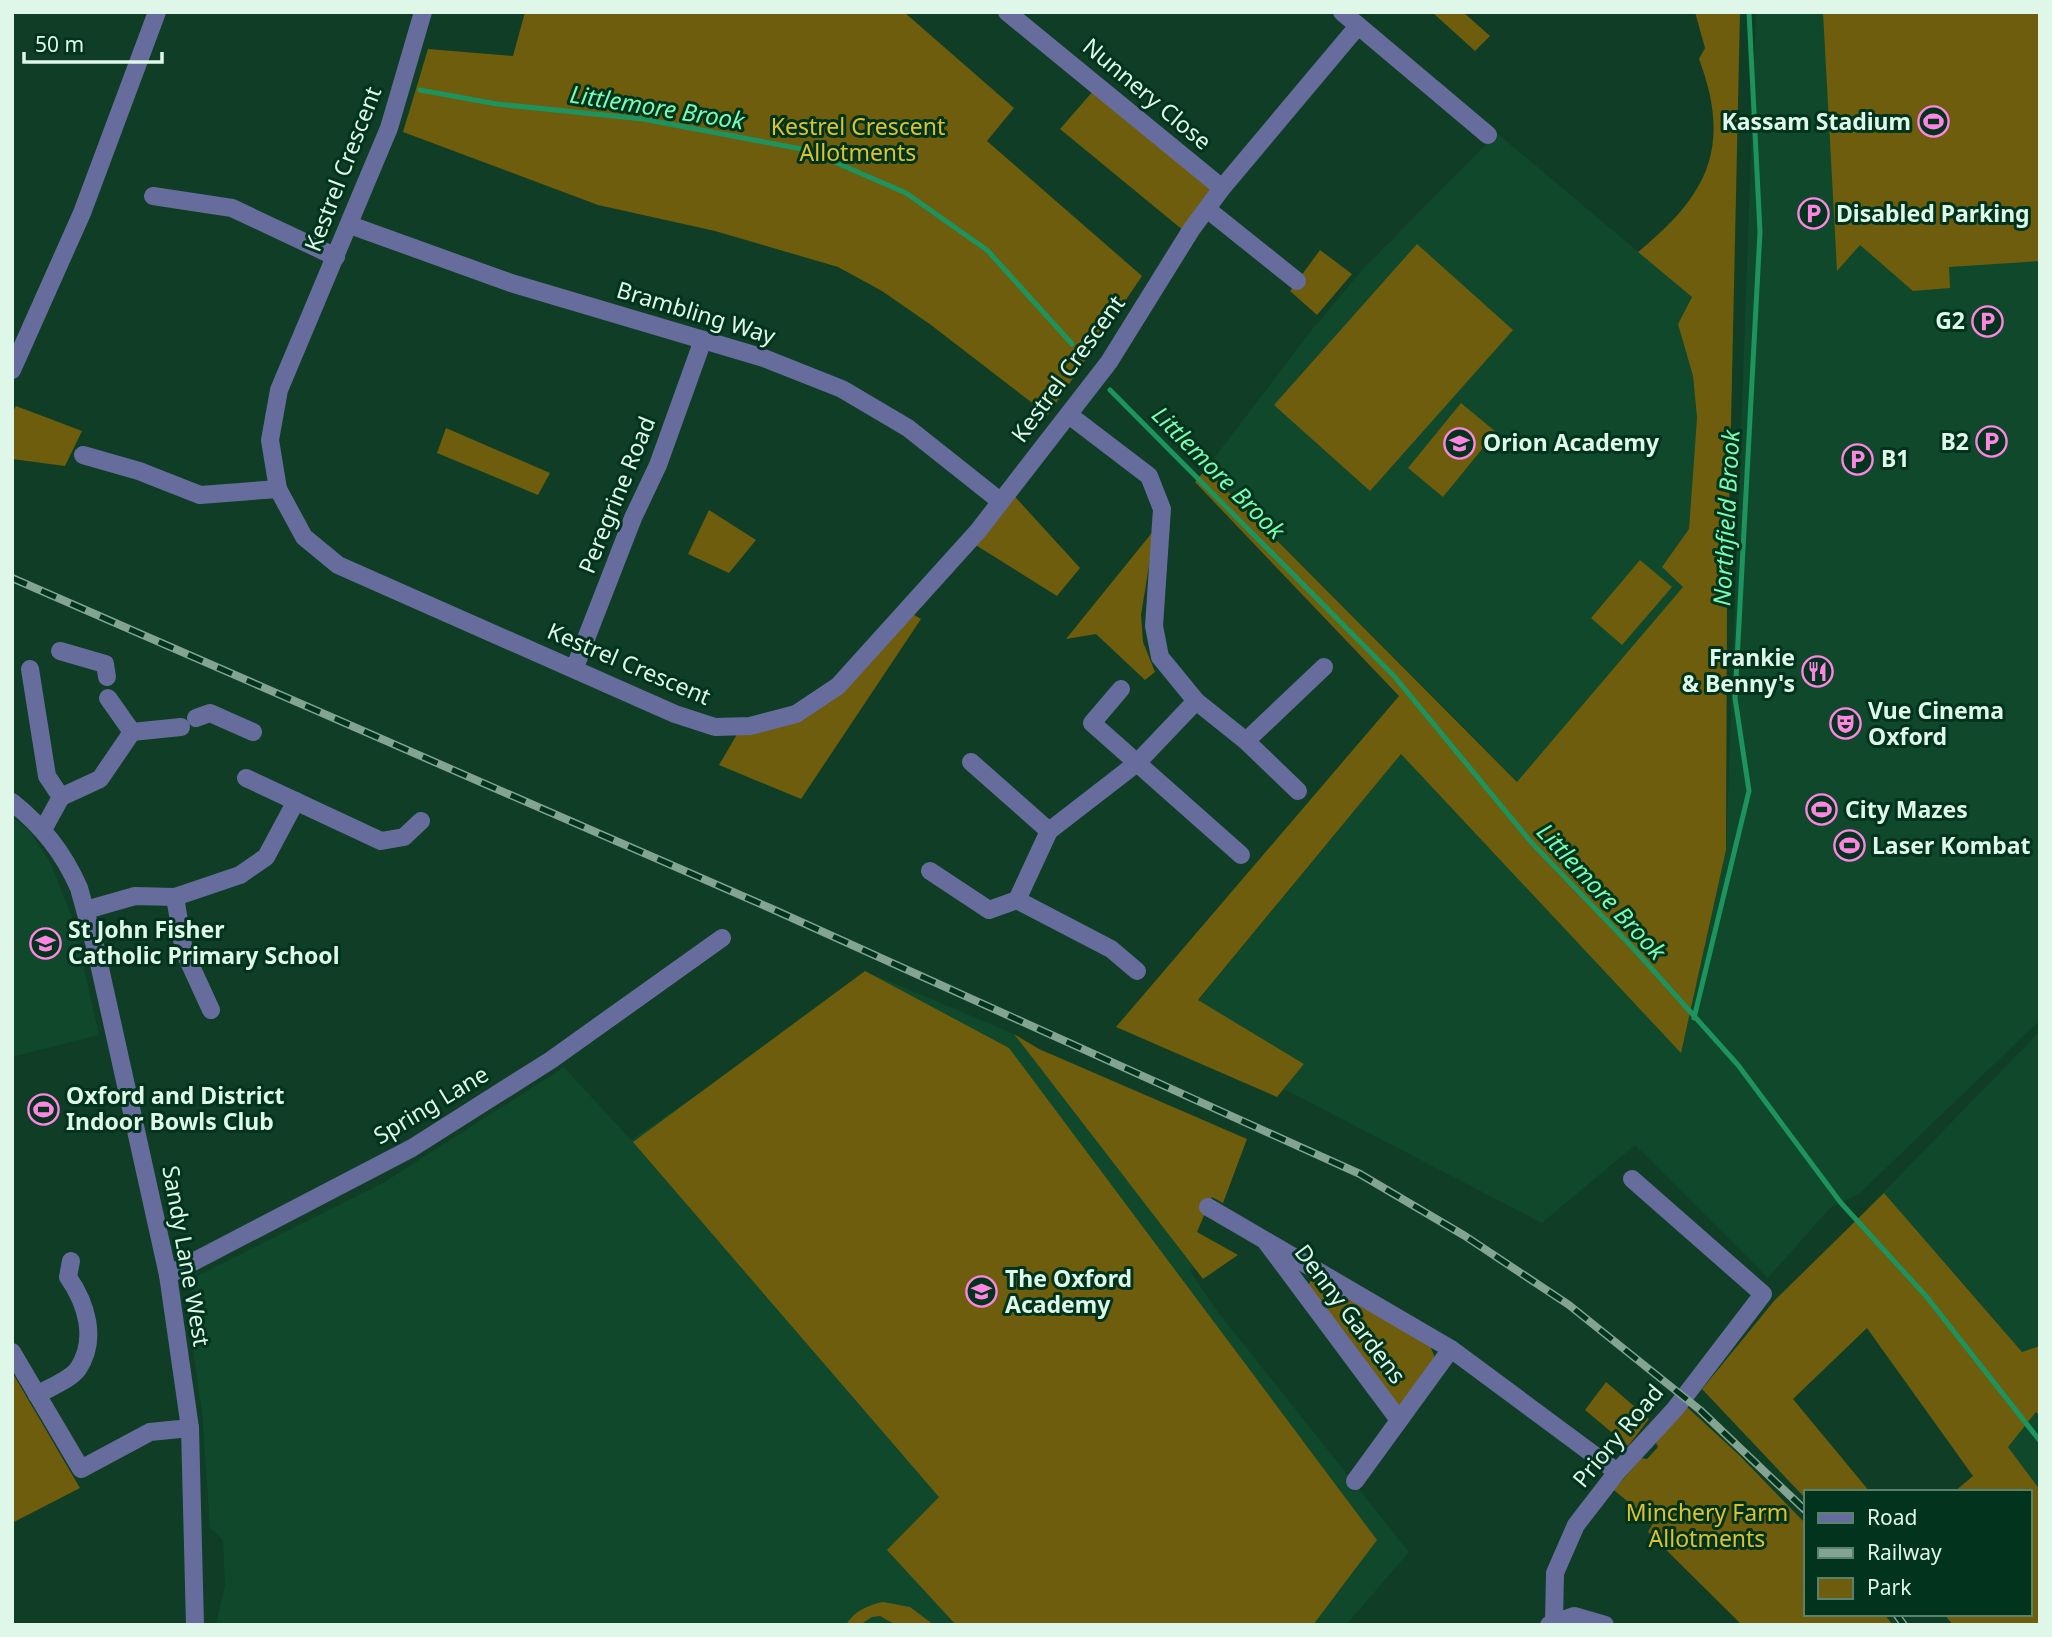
<svg xmlns="http://www.w3.org/2000/svg" width="2052" height="1637" viewBox="0 0 2052 1637" font-family="'Noto Sans',sans-serif">
  <rect width="100%" height="100%" fill="#0f3d25"/>
  <g fill="#10482c">
    <polygon points="1756,12 2040,12 2040,1020 1859,1194 1830,1208 1768,1278 1635,1145 1542,1223 1284,1089 1304,1064 1198,1001 1401,754 1681,1052 1726,850"/>
    <polygon points="1497,133 1692,297 1678,324 1693,376 1697,418 1689,529 1663,567 1684,587 1518,782 1206,469 1310,332 1363,269"/>
    <polygon points="12,817 29,830 51,864 73,920 99,1035 12,1057"/>
    <polygon points="872,974 1014,1034 1194,1267 1190,1271 1218,1312 1409,1552 1346,1625 216,1625 225,1584 223,1540 210,1528 202,1412 187,1310 199,1275 383,1183 564,1067 631,1140"/>
    <polygon points="2040,1031 2040,1625 1953,1625 1944,1614 2029,1614 2029,1492 1954,1492 1973,1476 1866,1328 1868,1208"/>
  </g>
  <g fill="#6d5d0d">
    <polygon points="525,12 904,12 1014,108 987,141 1142,276 1048,415 931,325 882,291 838,267 715,231 598,205 403,132 428,49 513,56"/>
    <polygon points="1432,12 1463,12 1490,36 1475,51"/>
    <path d="M1695,12H1740L1727,607L1726,850L1681,1053L1401,754L1198,1000L1304,1064L1277,1097L1116,1027L1399,696L1195,482L1206,469L1517,782L1683,587L1662,567L1689,529L1697,418L1693,376L1678,324L1692,297L1638,252C1708,195 1732,147 1699,59L1705,48Z"/>
    <polygon points="1823,12 2040,12 2040,261 1949,267 1950,288 1913,291 1860,245 1837,271"/>
    <polygon points="1094,90 1216,189 1184,231 1060,129"/>
    <polygon points="1417,244 1513,330 1370,491 1274,405"/>
    <polygon points="1320,250 1352,274 1317,315 1290,291"/>
    <polygon points="1461,403 1496,432 1443,497 1408,468"/>
    <polygon points="16,406 82,431 65,466 12,459 12,413"/>
    <polygon points="446,428 550,473 538,495 437,453"/>
    <polygon points="1007,488 1080,568 1057,596 966,539"/>
    <polygon points="709,510 756,540 729,573 688,554"/>
    <polygon points="1155,529 1141,615 1143,642 1155,672 1145,680 1096,634 1066,639"/>
    <polygon points="1640,560 1672,587 1622,645 1591,618"/>
    <polygon points="906,610 921,619 801,799 719,765 739,731 797,715"/>
    <polygon points="865,971 1009,1048 1377,1540 1313,1625 956,1625 887,1550 939,1497 633,1142"/>
    <polygon points="1014,1034 1039,1049 1247,1139 1223,1203 1212,1197 1197,1232 1238,1255 1203,1279"/>
    <polygon points="1884,1193 2022,1352 2040,1346 2040,1416 2036,1412 2008,1447 2040,1490 2040,1625 1953,1625 1944,1614 2029,1614 2029,1492 1954,1492 1973,1476 1867,1328 1793,1399 1870,1492 1805,1492 1805,1498 1702,1389 1774,1301"/>
    <polygon points="1313,1277 1429,1343 1435,1358 1402,1405 1398,1406 1307,1287"/>
    <polygon points="12,1372 80,1488 12,1523"/>
    <polygon points="1606,1382 1649,1419 1628,1446 1585,1410"/>
    <polygon points="1687,1407 1739,1455 1805,1523 1805,1614 1884,1614 1893,1625 1742,1625 1648,1532 1653,1523 1614,1490 1641,1458 1647,1459 1658,1447 1655,1441"/>
    <path d="M883,1602L910,1607L934,1625H896L880,1616L872,1617L860,1625H846C854,1611 868,1605 883,1602Z"/>
  </g>
  <g fill="none" stroke-linecap="round" stroke-linejoin="round">
    <g stroke="#1d945d" stroke-width="5">
      <polyline points="420,90 497,104 643,119 807,150 906,193 987,250 1072,344"/>
      <polyline points="1110,390 1394,676 1531,842 1635,950 1738,1065 1841,1203 1926,1296 2040,1441"/>
      <polyline points="1694,1018 1749,791 1735,698 1760,232 1749,12"/>
    </g>
    <g stroke="#666d9c" stroke-width="18">
      <polyline points="423,12 389,128 279,390 270,440 278,489 304,537 338,565 675,714 715,727 750,726 796,714 838,686 978,531 1109,362 1191,230 1222,188 1358,26"/>
      <polyline points="1007,12 1222,188"/>
      <polyline points="1342,12 1488,135"/>
      <polyline points="153,196 232,208 336,257"/>
      <polyline points="1207,209 1297,281"/>
      <polyline points="350,225 511,283 764,358 842,389 908,428 1000,501"/>
      <polyline points="1069,415 1149,476 1162,509 1154,626 1160,657 1196,701 1246,741 1298,791"/>
      <polyline points="83,455 139,471 200,495 278,489"/>
      <polyline points="60,651 105,664 107,677"/>
      <polyline points="575,667 633,518 658,465 703,340"/>
      <polyline points="30,669 47,776 61,797 44,828"/>
      <polyline points="1121,689 1092,723 1241,855"/>
      <polyline points="196,718 210,713 253,732"/>
      <polyline points="132,732 181,727"/>
      <polyline points="1246,741 1324,667"/>
      <polyline points="971,762 1049,831"/>
      <polyline points="246,778 381,841 404,837 421,821"/>
      <polyline points="61,797 100,779 132,732 108,698"/>
      <polyline points="930,871 989,910 1017,900 1111,949 1137,971"/>
      <polyline points="175,897 184,951 211,1010"/>
      <polyline points="1017,900 1049,831 1137,763 1196,701"/>
      <polyline points="86,910 135,896 175,897 240,875 266,857 296,801"/>
      <polyline points="1208,1207 1451,1349 1617,1472"/>
      <polyline points="1267,1243 1399,1420"/>
      <polyline points="168,1275 412,1148 551,1060 722,938"/>
      <polyline points="12,1352 81,1469 150,1432 190,1428"/>
      <path d="M37,1395C48,1388 70,1380 78,1369C98,1339 86,1303 68,1277L71,1261"/>
      <polyline points="1355,1481 1451,1349"/>
      <polyline points="1554,1621 1555,1573 1576,1525 1617,1472 1675,1409 1763,1294 1632,1179"/>
      <polyline points="1549,1625 1574,1616 1605,1625"/>
    </g>
    <g stroke="#666d9c" stroke-width="18">
      <polyline points="12,370 82,213 157,12"/>
      <path d="M12,802C43,827 63,852 79,888L96,950L168,1275L190,1428L195,1625"/>
    </g>
    <defs>
      <g id="rail">
        <polyline points="12,578 770,908 1360,1174 1465,1236 1569,1305 1700,1410 1805,1510"/>
        <polyline points="1896,1614 1904,1625"/>
      </g>
    </defs>
    <use href="#rail" stroke="#83a491" stroke-width="8"/>
    <use href="#rail" stroke="#02331c" stroke-width="5" stroke-dasharray="16" stroke-linecap="butt"/>
  </g>
  <defs>
    <symbol id="stadium-ring" viewBox="-11 -11 22 22"><circle r="9.5" fill="#02331c" stroke="#fe86e1" stroke-width="1.5"/><path d="M0-5a6.5 5 0 1 0 0 10a6.5 5 0 1 0 0-10ZM-3.5-1.8h7v3.6h-7Z" fill="#fe86e1"/></symbol>
    <symbol id="parking-ring" viewBox="-11 -11 22 22"><circle r="9.5" fill="#02331c" stroke="#fe86e1" stroke-width="1.5"/><path d="M-3.5-5.5H1a3.5 3.5 0 0 1 0 7H-1V5.5H-3.5ZM-1-3.4V-.6H.8a1.4 1.4 0 0 0 0-2.8Z" fill="#fe86e1"/></symbol>
    <symbol id="school-ring" viewBox="-11 -11 22 22"><circle r="9.5" fill="#02331c" stroke="#fe86e1" stroke-width="1.5"/><path d="M0-5L7-2L0 1L-7-2ZM-4 1L0 2.5L4 1V4Q0 6-4 4Z" fill="#fe86e1"/></symbol>
    <symbol id="restaurant-ring" viewBox="-11 -11 22 22"><circle r="9.5" fill="#02331c" stroke="#fe86e1" stroke-width="1.5"/><path d="M-5-6h1v4h1v-4h1v4h1v-4h1v5L-1.5 .5V6h-2V.5L-5-1ZM5-6V6H3V1.5H1.5Q1.5-4 5-6Z" fill="#fe86e1"/></symbol>
    <symbol id="theatre-ring" viewBox="-11 -11 22 22"><circle r="9.5" fill="#02331c" stroke="#fe86e1" stroke-width="1.5"/><path d="M-5-5.5Q0-4 5-5.5V0Q5 5 0 6Q-5 5-5 0ZM-3.3-2.5H-1v1.5H-3.3ZM1-2.5H3.3v1.5H1ZM-2.8 1Q0 5.5 2.8 1Z" fill="#fe86e1"/></symbol>
  </defs>
  <g fill-rule="evenodd">
    <use href="#stadium-ring" x="1916" y="104" width="35" height="35"/>
    <use href="#parking-ring" x="1796" y="196" width="35" height="35"/>
    <use href="#parking-ring" x="1970" y="304" width="35" height="35"/>
    <use href="#parking-ring" x="1974" y="424" width="35" height="35"/>
    <use href="#school-ring" x="1442" y="426" width="35" height="35"/>
    <use href="#parking-ring" x="1840" y="442" width="35" height="35"/>
    <use href="#restaurant-ring" x="1800" y="654" width="35" height="35"/>
    <use href="#theatre-ring" x="1828" y="706" width="35" height="35"/>
    <use href="#stadium-ring" x="1804" y="792" width="35" height="35"/>
    <use href="#stadium-ring" x="1832" y="828" width="35" height="35"/>
    <use href="#school-ring" x="28" y="926" width="35" height="35"/>
    <use href="#stadium-ring" x="26" y="1092" width="35" height="35"/>
    <use href="#school-ring" x="964" y="1274" width="35" height="35"/>
  </g>
  <g text-anchor="middle" stroke-width="6" stroke-linejoin="round" paint-order="stroke">
    <g font-size="23" fill="#dff7e8" stroke="#02331c">
      <text transform="translate(1147 94) rotate(40)" y="8">Nunnery Close</text>
      <text transform="translate(343 169) rotate(-69)" y="8">Kestrel Crescent</text>
      <text transform="translate(696 313) rotate(17)" y="8">Brambling Way</text>
      <text transform="translate(1068 369) rotate(-54)" y="8">Kestrel Crescent</text>
      <text transform="translate(617 495) rotate(-68)" y="8">Peregrine Road</text>
      <text transform="translate(629 664) rotate(23)" y="8">Kestrel Crescent</text>
      <text transform="translate(431 1105) rotate(-31)" y="8">Spring Lane</text>
      <text transform="translate(186 1256) rotate(80)" y="8">Sandy Lane West</text>
      <text transform="translate(1350 1314) rotate(53)" y="8">Denny Gardens</text>
      <text transform="translate(1618 1436) rotate(-50)" y="8">Priory Road</text>
    </g>
    <g font-size="23" font-weight="bold" fill="#dff7e8" stroke="#02331c" text-anchor="start">
      <text x="1911" y="130" text-anchor="end">Kassam Stadium</text>
      <text x="1836" y="222">Disabled Parking</text>
      <text x="1965" y="329" text-anchor="end">G2</text>
      <text x="1969" y="450" text-anchor="end">B2</text>
      <text x="1483" y="451">Orion Academy</text>
      <text x="1881" y="467">B1</text>
      <text x="1795" y="666" text-anchor="end">Frankie<tspan x="1795" dy="26">&amp; Benny's</tspan></text>
      <text x="1868" y="719">Vue Cinema<tspan x="1868" dy="26">Oxford</tspan></text>
      <text x="1845" y="818">City Mazes</text>
      <text x="1872" y="854">Laser Kombat</text>
      <text x="68" y="938">St John Fisher<tspan x="68" dy="26">Catholic Primary School</tspan></text>
      <text x="66" y="1104">Oxford and District<tspan x="66" dy="26">Indoor Bowls Club</tspan></text>
      <text x="1005" y="1287">The Oxford<tspan x="1005" dy="26">Academy</tspan></text>
    </g>
    <g font-size="23" fill="#dec12e" stroke="#02331c">
      <text x="858" y="135">Kestrel Crescent<tspan x="858" dy="26">Allotments</tspan></text>
      <text x="1707" y="1521">Minchery Farm<tspan x="1707" dy="26">Allotments</tspan></text>
    </g>
    <g font-size="24" font-style="italic" fill="#79fdb4" stroke="#02331c">
      <text transform="translate(657 108) rotate(9)" y="8">Littlemore Brook</text>
      <text transform="translate(1218 473) rotate(45)" y="8">Littlemore Brook</text>
      <text transform="translate(1727 518) rotate(-87)" y="8">Northfield Brook</text>
      <text transform="translate(1601 892) rotate(47)" y="8">Littlemore Brook</text>
    </g>
  </g>
  <rect width="2052" height="1637" fill="none" stroke="#dff7e8" stroke-width="28"/>
  <rect x="1804" y="1490" width="228" height="126" fill="#02331c" stroke="#5a816e" stroke-width="2"/>
  <rect x="1818" y="1513" width="35" height="10" fill="#666d9c" stroke="#5a816e" stroke-width="2"/>
  <text x="1867" y="1525" font-size="21" fill="#dff7e8">Road</text>
  <rect x="1818" y="1548" width="35" height="10" fill="#83a491" stroke="#5a816e" stroke-width="2"/>
  <text x="1867" y="1560" font-size="21" fill="#dff7e8">Railway</text>
  <rect x="1818" y="1578" width="35" height="21" fill="#6d5d0d" stroke="#5a816e" stroke-width="2"/>
  <text x="1867" y="1595" font-size="21" fill="#dff7e8">Park</text>
  <path d="M24 52v10h138v-10" fill="none" stroke="#dff7e8" stroke-width="3.5"/>
  <text x="35" y="52" font-size="21" fill="#dff7e8" stroke="#02331c" stroke-width="5" paint-order="stroke">50 m</text>
</svg>
